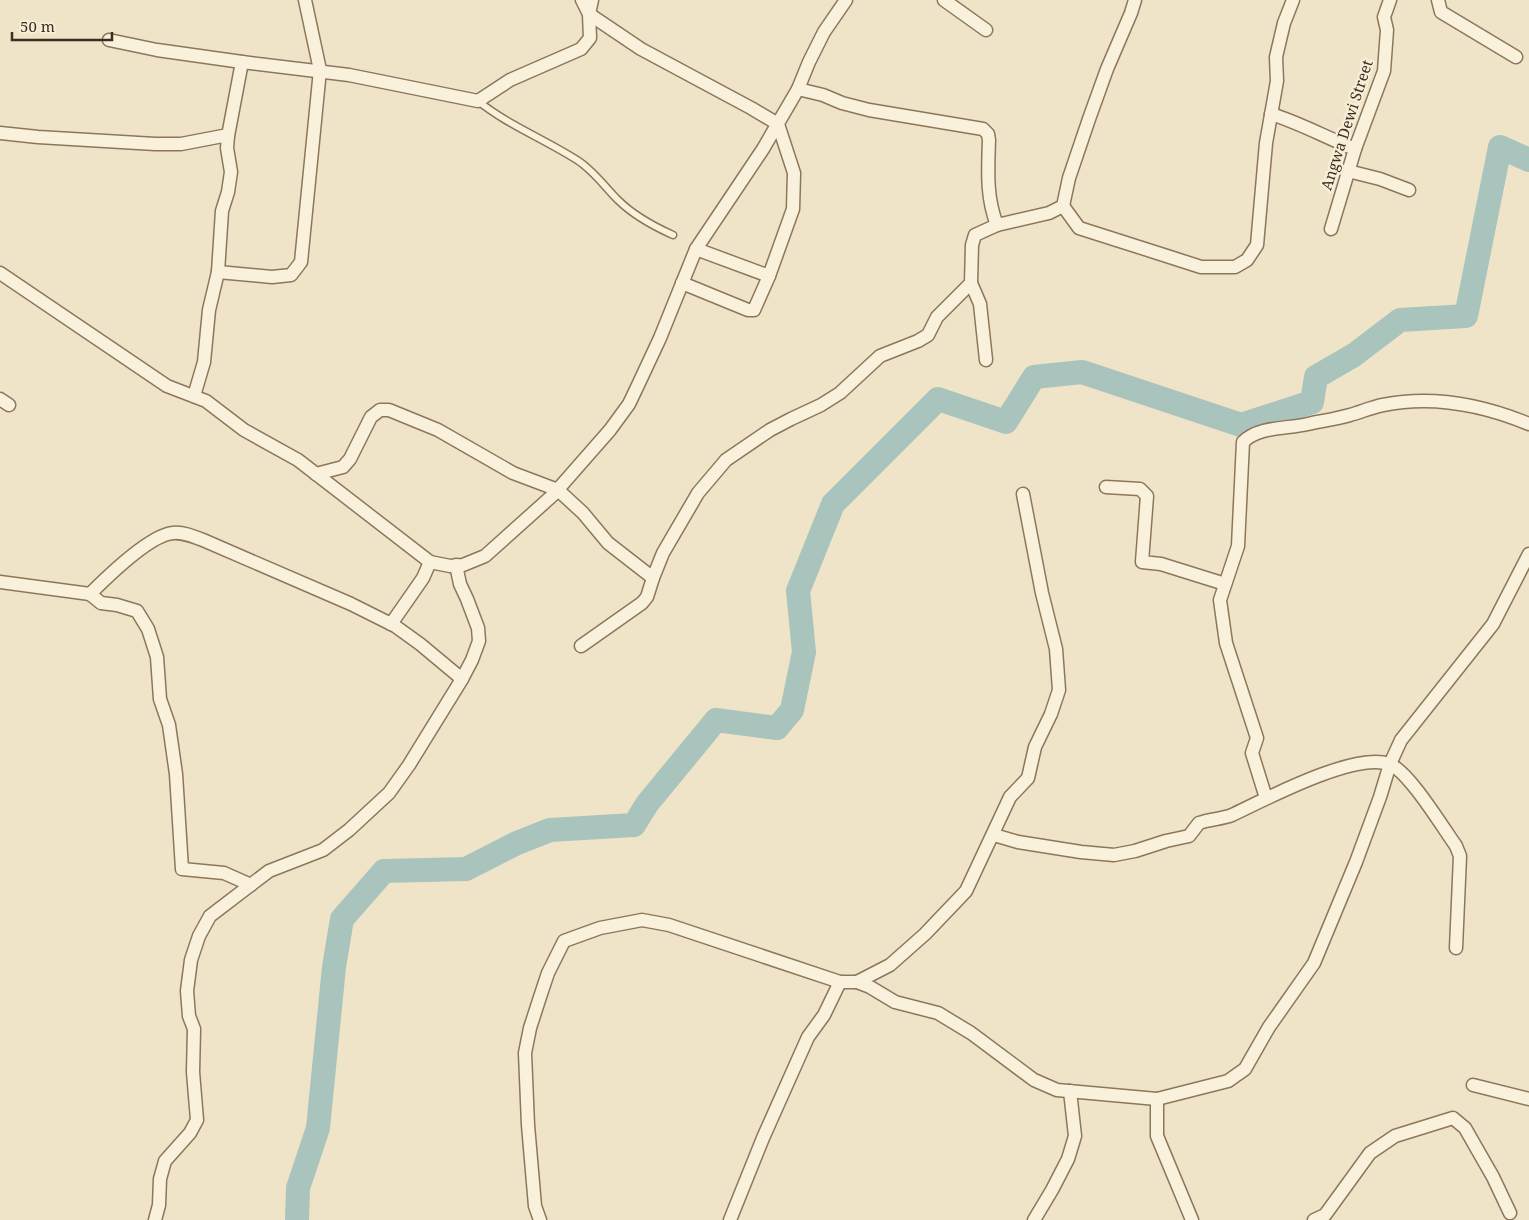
<svg xmlns="http://www.w3.org/2000/svg" width="1529" height="1220" viewBox="0 0 1529 1220" font-family="'Noto Serif',serif">
  <rect width="100%" height="100%" fill="#f0e4c8"/>
  <g fill="none" stroke-linecap="round" stroke-linejoin="round">
    <polyline stroke="#a9c4bc" stroke-width="24" points="297,1220 298,1188 318,1128 334,967 342,919 384,871 466,869 517,843 550,830 634,825 647,804 716,720 777,728 792,710 804,652 798,591 833,504 938,399 1006,422 1034,377 1082,372 1241,425 1312,402 1316,377 1354,355 1400,320 1466,316 1500,147 1529,160"/>
    <defs>
      <path id="lane" d="M478,101C508,125 544,139 577,160C593,170 605,187 618,200C634,216 653,226 673,235"/>
      <g id="street">
        <polyline points="582,0 589,14 641,49 751,108 778,124 794,173 793,209 769,276 754,310 748,310 682,283"/>
        <polyline points="944,0 986,30"/>
        <polyline points="1438,0 1441,12 1516,57"/>
        <polyline points="109,40 157,50 242,62 349,75 478,101 510,80 581,49 590,38 589,14 592,0"/>
        <path d="M798,89L823,95L842,103L869,110L983,129L988,134L989,140C988,170 986,197 997,225"/>
        <path d="M1271,114C1300,123 1327,138 1355,149"/>
        <polyline points="0,133 38,137 155,144 181,144 228,135"/>
        <polyline points="1348,171 1380,179 1409,190"/>
        <polyline points="1063,206 1079,228 1173,258 1201,267 1235,267 1247,260 1257,245 1266,143 1277,81 1276,57 1284,23 1293,0"/>
        <polyline points="1331,229 1355,149 1384,71 1387,30 1384,17 1390,0"/>
        <polyline points="696,249 769,276"/>
        <polyline points="218,272 272,277 291,275 301,262 320,70 305,0"/>
        <polyline points="0,273 167,386 206,401 244,430 298,460 430,562 450,566 463,565 485,556 553,495 610,430 629,404 639,383 660,338 696,249 763,149 798,89 809,62 824,32 846,0"/>
        <polyline points="971,283 980,304 986,360"/>
        <polyline points="194,396 204,362 209,310 218,272 222,211 228,192 231,172 227,148 228,136 242,62"/>
        <polyline points="0,399 9,405"/>
        <polyline points="316,474 343,467 350,459 371,417 380,410 389,410 438,430 513,473 558,490 583,513 608,543 653,578 663,553 698,493 726,460 770,430 791,419 821,405 840,393 880,356 918,341 928,335 937,317 971,283 972,245 975,235 997,225 1049,213 1063,206 1069,178 1089,119 1107,69 1131,13 1135,0"/>
        <polyline points="1106,487 1140,489 1147,496 1142,562 1161,564 1225,584"/>
        <path d="M0,582L90,594C107,577 150,535 173,533C183,532 193,536 203,540L351,604L395,626L420,644L462,679"/>
        <polyline points="90,594 101,603 117,605 137,611 148,629 157,657 160,699 169,725 176,774 182,869 224,873 251,885"/>
        <polyline points="391,624 423,578 430,562"/>
        <polyline points="581,646 642,603 647,597 653,578"/>
        <path d="M1266,798L1252,753L1257,738L1226,643L1220,600L1238,546L1243,442C1259,426 1287,429 1308,424C1322,421 1336,419 1350,415C1361,412 1372,407 1383,405C1432,395 1483,405 1529,424"/>
        <path d="M994,835L1018,842L1081,852L1114,855L1135,851L1166,841L1189,836L1199,823C1210,819 1222,819 1232,815C1266,799 1354,752 1389,764C1408,770 1443,828 1456,846L1460,856L1456,948"/>
        <polyline points="857,982 890,965 925,934 966,891 1010,797 1028,778 1035,747 1051,714 1059,690 1056,649 1042,593 1023,494"/>
        <polyline points="1473,1085 1529,1099"/>
        <polyline points="1157,1099 1157,1136 1192,1220"/>
        <polyline points="155,1220 159,1205 160,1179 165,1161 190,1133 197,1120 193,1072 194,1029 189,1016 187,991 191,960 199,936 210,916 269,871 323,850 349,830 389,793 409,765 462,679 472,660 479,641 478,628 467,599 460,584 456,565"/>
        <polyline points="540,1220 535,1206 528,1125 525,1053 530,1028 540,997 548,973 564,941 600,928 642,920 669,925 840,982"/>
        <polyline points="730,1220 763,1138 808,1037 824,1015 840,982 857,982 870,987 895,1002 938,1013 971,1033 1034,1080 1057,1090 1157,1099 1228,1081 1245,1069 1269,1027 1314,963 1356,862 1380,797 1390,764 1401,740 1493,624 1529,554"/>
        <polyline points="1034,1220 1052,1190 1068,1159 1075,1136 1070,1091"/>
        <polyline points="1314,1220 1325,1215 1370,1153 1395,1136 1453,1118 1465,1128 1493,1177 1510,1213"/>
      </g>
    </defs>
    <use href="#lane" stroke="#8d765c" stroke-width="9"/>
    <use href="#street" stroke="#8d765c" stroke-width="15"/>
    <use href="#lane" stroke="#faf1dc" stroke-width="6"/>
    <use href="#street" stroke="#faf1dc" stroke-width="12"/>
  </g>
  <g text-anchor="middle" stroke-width="5" stroke-linejoin="round" paint-order="stroke">
    <g font-size="15" fill="#3d2e20" stroke="#f7eed8">
      <text transform="translate(1347 125) rotate(-72)" y="5">Angwa Dewi Street</text>
    </g>
  </g>
  <path d="M12 32v8h100v-8" fill="none" stroke="#3d2e20" stroke-width="2.5"/>
  <text x="20" y="32" font-size="15" fill="#3d2e20" stroke="#f7eed8" stroke-width="4" paint-order="stroke">50 m</text>
</svg>
